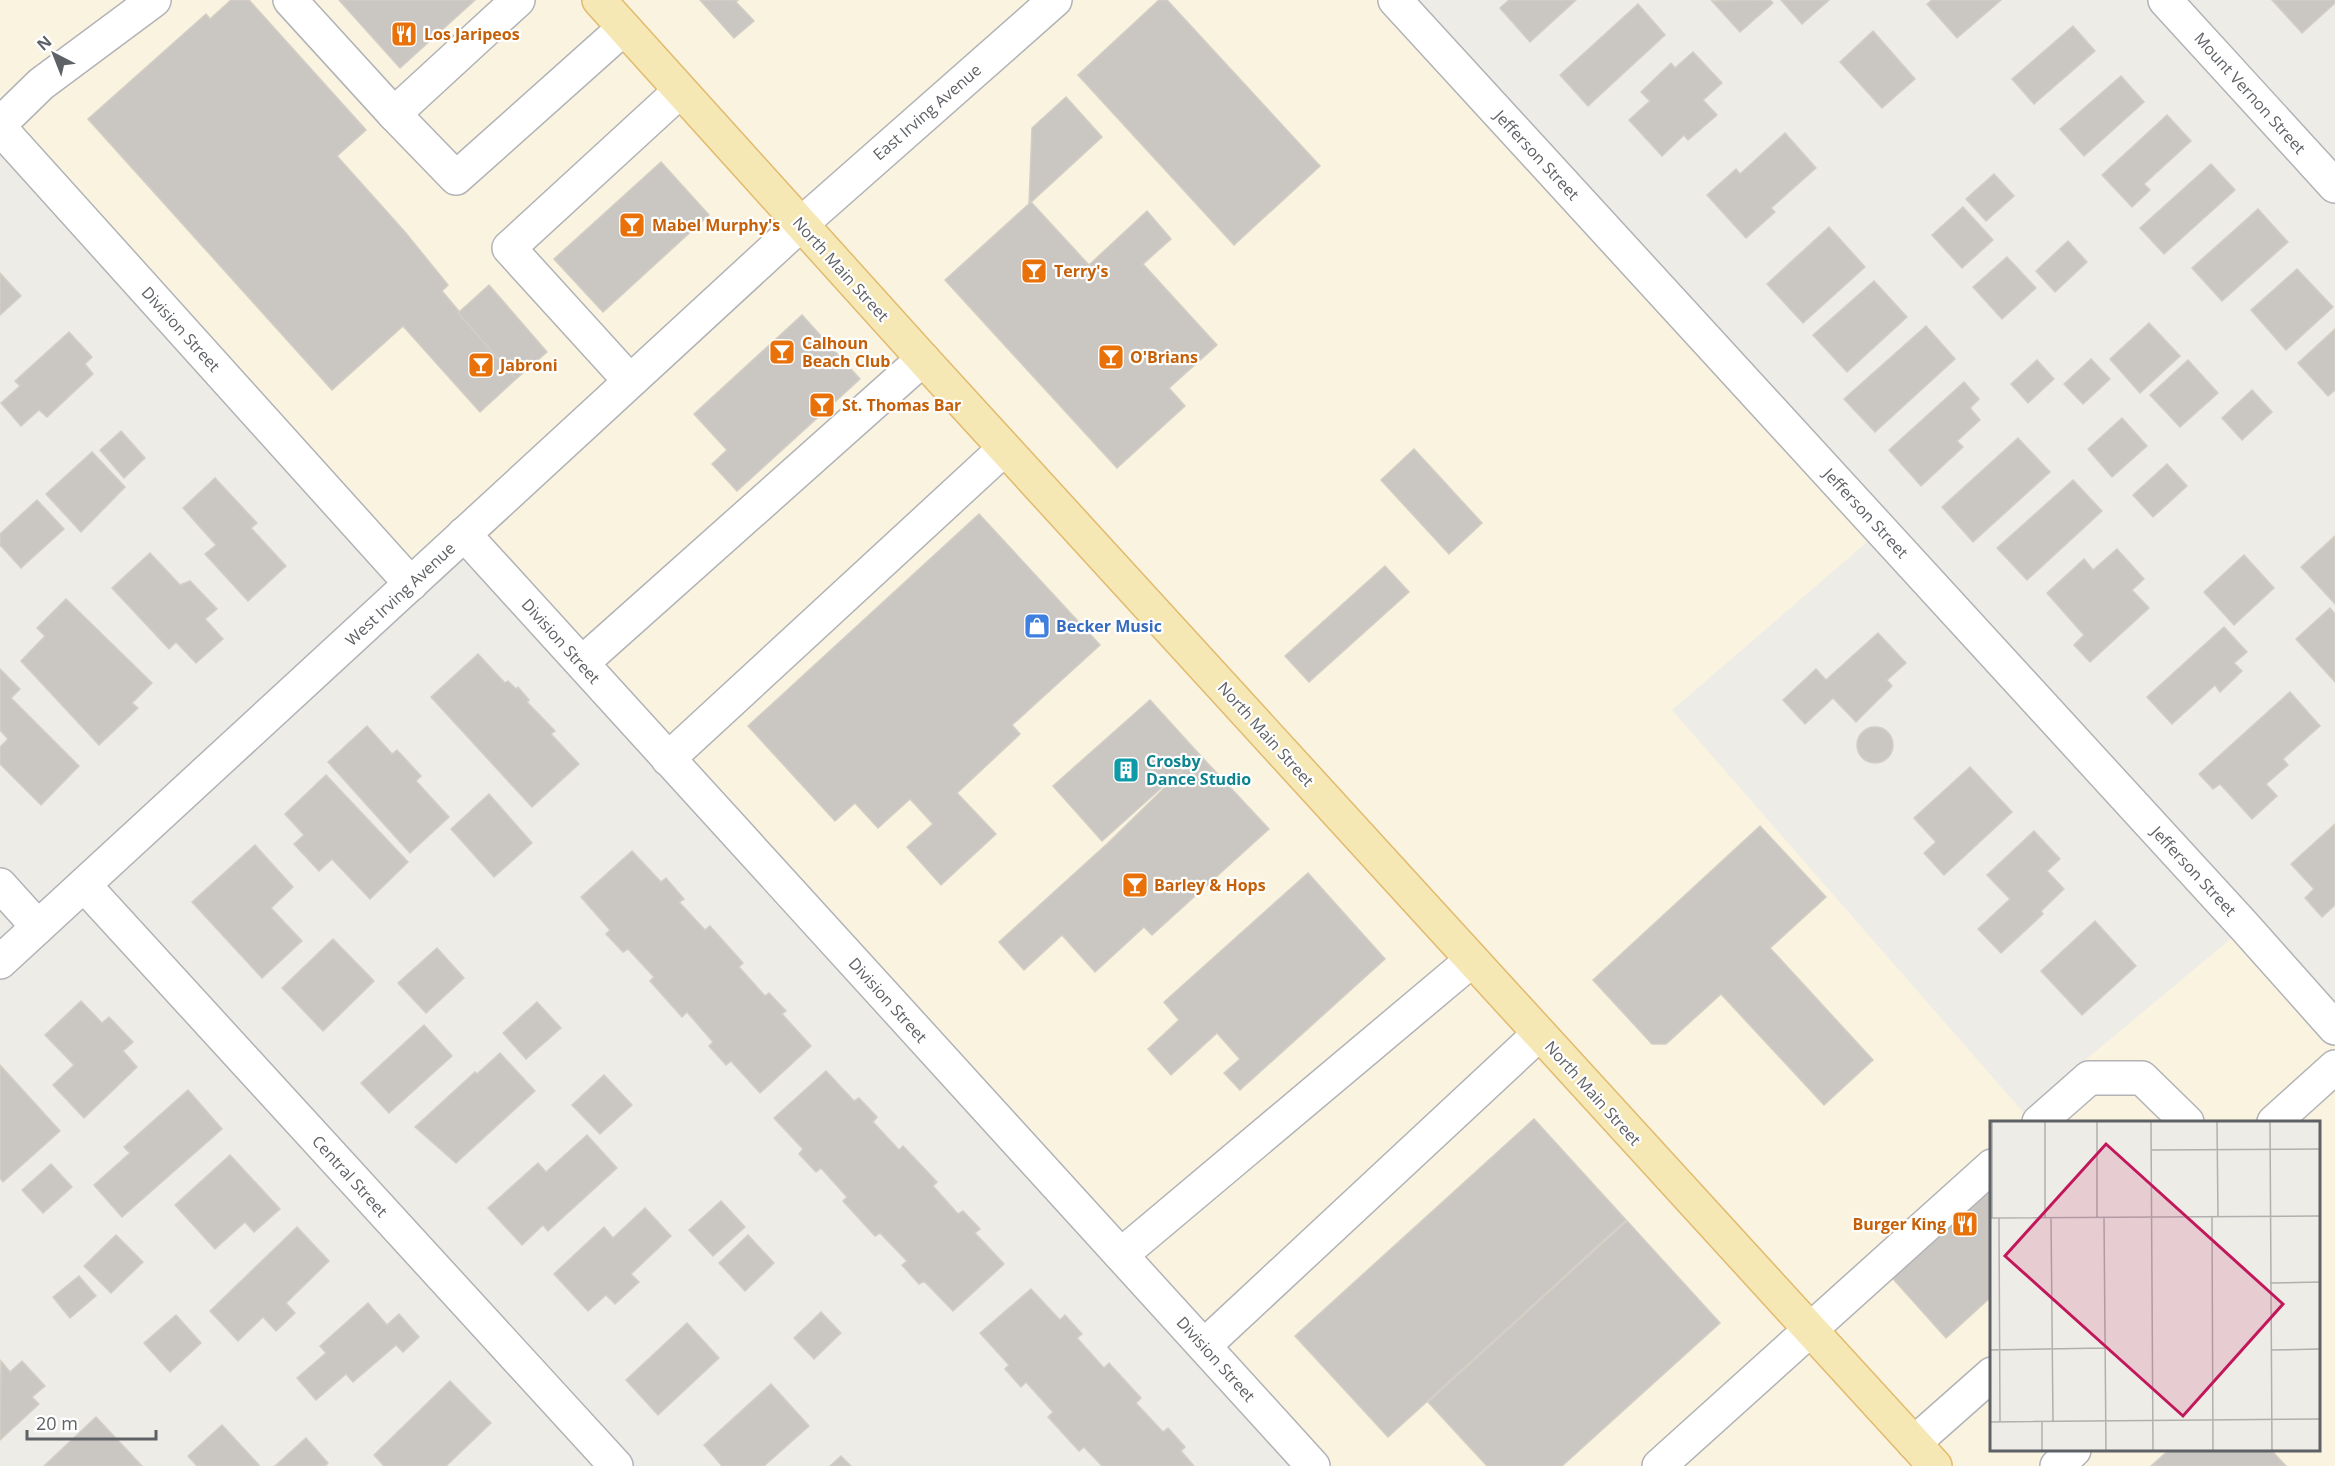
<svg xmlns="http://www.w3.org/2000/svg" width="2335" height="1466" viewBox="0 0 2335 1466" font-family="'Open Sans',sans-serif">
  <rect width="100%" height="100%" fill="#eeece7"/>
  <path fill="#faf3e0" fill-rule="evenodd" d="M0,0H1395L1881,530L1672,710L2023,1112L2245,927L2335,1028V1466H1313L464,535L411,584L0,128ZM1992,1122H2318V1450H1992Z"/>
  <g fill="#cac7c3" stroke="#d2cec5" stroke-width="1.5">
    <polygon points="231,0 249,0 366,130 337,156 405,232 448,285 442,291 516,379 480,412 403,326 332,390 88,119 206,14 210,19"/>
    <polygon points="339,0 475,0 400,68"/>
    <polygon points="700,0 738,0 736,2 754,21 734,38"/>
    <polygon points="1159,0 1167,0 1320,166 1234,245 1078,75"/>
    <polygon points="1509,0 1576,0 1530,42 1500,8"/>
    <polygon points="1770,0 1773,3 1740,32 1712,1"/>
    <polygon points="1781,0 1829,0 1802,24"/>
    <polygon points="1932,0 2001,0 1957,38 1927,4"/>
    <polygon points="2272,0 2335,0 2335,3 2302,33"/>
    <polygon points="1638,4 1665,35 1588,106 1560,75"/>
    <polygon points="2073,26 2095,51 2034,104 2012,79"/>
    <polygon points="1873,31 1915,79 1882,108 1840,62"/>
    <polygon points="1693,52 1722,83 1703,100 1717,115 1688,140 1684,135 1662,156 1629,120 1650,101 1641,92 1671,63 1675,68"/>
    <polygon points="2121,76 2144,102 2084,156 2060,129"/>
    <polygon points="1066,97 1102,137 1029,204 1032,128"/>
    <polygon points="2167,115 2191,141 2144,184 2150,190 2132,207 2102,175"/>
    <polygon points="1785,133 1816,168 1771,208 1775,212 1746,238 1707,195 1736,169 1740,174"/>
    <polygon points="661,162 709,215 603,312 554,259"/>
    <polygon points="2211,164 2235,190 2164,254 2140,228"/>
    <polygon points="1994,174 2014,196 1986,221 1966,199"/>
    <polygon points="1031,202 1089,265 1147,211 1171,239 1143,264 1217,345 1169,388 1185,406 1117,468 945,280"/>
    <polygon points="1963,207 1993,240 1962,268 1932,235"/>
    <polygon points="2258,209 2288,242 2222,301 2192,268"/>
    <polygon points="1829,227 1865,267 1803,323 1767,284"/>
    <polygon points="2068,241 2087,262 2055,292 2036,271"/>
    <polygon points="2007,257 2036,288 2002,319 1973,287"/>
    <polygon points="2297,269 2333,307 2286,350 2251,310"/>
    <polygon points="0,273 21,296 0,315"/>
    <polygon points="1874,281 1907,317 1847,372 1813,335"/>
    <polygon points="489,285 547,352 516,379 458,313"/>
    <polygon points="802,315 860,379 737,491 712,464 727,450 694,414"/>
    <polygon points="2149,323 2180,356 2140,393 2110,359"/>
    <polygon points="1926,326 1955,359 1875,432 1844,399"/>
    <polygon points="2335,329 2335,390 2328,396 2298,363"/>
    <polygon points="69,332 92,357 85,364 93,374 47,417 39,410 21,426 1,403 20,386 15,381"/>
    <polygon points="2091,359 2110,379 2083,404 2064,384"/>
    <polygon points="2037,360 2054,379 2028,403 2011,384"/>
    <polygon points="2188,360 2218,393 2180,427 2150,395"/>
    <polygon points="1964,382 1979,399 1970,408 1980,420 1957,441 1963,447 1921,486 1889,450"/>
    <polygon points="2252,390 2272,412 2242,440 2222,418"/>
    <polygon points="2122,418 2147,446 2112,477 2088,449"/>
    <polygon points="121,431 145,458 124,478 100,450"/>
    <polygon points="2018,438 2050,472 1973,542 1942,507"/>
    <polygon points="1414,449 1482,523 1449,554 1381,480"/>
    <polygon points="92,452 125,487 81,532 46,494"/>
    <polygon points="2167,464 2187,486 2153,517 2133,495"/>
    <polygon points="215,478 257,523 251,528 286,566 248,601 205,554 216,545 183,508"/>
    <polygon points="2073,480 2102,511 2027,580 1997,548"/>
    <polygon points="37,500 64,529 21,568 0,545 0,534"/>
    <polygon points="979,514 1100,645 1012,725 1020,734 957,793 996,834 941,885 907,847 933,824 910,799 878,828 855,803 835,821 748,726"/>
    <polygon points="2335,536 2335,604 2301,567"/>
    <polygon points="2117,549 2144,579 2132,590 2149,608 2090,662 2074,645 2084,635 2047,593 2084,559 2093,570"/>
    <polygon points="150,553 180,585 190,581 217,609 205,619 223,639 196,663 176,642 169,649 112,588"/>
    <polygon points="2244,555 2274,588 2234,625 2204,592"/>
    <polygon points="1385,566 1409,592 1309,682 1285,656"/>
    <polygon points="66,599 152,683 132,703 138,708 99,745 21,661 45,636 37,628"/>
    <polygon points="2330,608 2335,614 2335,682 2296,639"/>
    <polygon points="2224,627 2247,652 2234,663 2242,671 2220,692 2215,685 2172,724 2147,697"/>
    <polygon points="1878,633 1906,663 1887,680 1892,686 1856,722 1833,698 1805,724 1783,700 1816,669 1826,680"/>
    <polygon points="478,654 505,683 508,681 516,689 518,687 529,700 527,702 555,731 551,734 579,764 532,807 431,697"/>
    <polygon points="0,669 20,689 11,698 79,766 41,805 0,764 0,747 8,739 0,730"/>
    <polygon points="2290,692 2320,726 2283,759 2288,765 2266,784 2277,796 2252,819 2220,784 2213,789 2199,774"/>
    <polygon points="1150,700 1199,754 1102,841 1053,786"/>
    <polygon points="367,726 392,754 397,750 421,776 416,781 449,817 410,853 328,762"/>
    <circle cx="1875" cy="745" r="18"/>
    <polygon points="1199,754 1269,829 1152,935 1144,927 1095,972 1062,935 1024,970 999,942 1108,843"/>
    <polygon points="1970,767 2012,812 1944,875 1924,853 1936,842 1914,818"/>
    <polygon points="326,775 408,862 370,899 332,859 319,871 294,844 304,835 285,814"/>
    <polygon points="489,794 532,843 494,877 451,829"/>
    <polygon points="2335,824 2335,905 2322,917 2305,898 2314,889 2291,864"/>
    <polygon points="1760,826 1826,897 1770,948 1873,1060 1824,1105 1721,994 1666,1044 1652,1044 1593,980"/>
    <polygon points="2034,831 2060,859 2047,871 2064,889 2041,911 2043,914 2001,953 1978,929 2010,899 1987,875"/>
    <polygon points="255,845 293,887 271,908 302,941 262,978 192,902"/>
    <polygon points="632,851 661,882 666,878 684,899 679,902 705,930 710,926 743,963 739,967 765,996 769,993 786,1011 782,1014 811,1046 760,1093 731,1061 726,1065 709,1046 713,1042 687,1012 682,1017 650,981 654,977 628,949 623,952 606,934 610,930 581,897"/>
    <polygon points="1308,873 1385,959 1240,1090 1224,1073 1240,1059 1217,1033 1171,1075 1148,1049 1179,1020 1164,1002"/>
    <polygon points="2095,921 2136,966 2082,1015 2041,971"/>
    <polygon points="333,939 374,981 323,1031 282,988"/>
    <polygon points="437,948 464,978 426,1013 398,983"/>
    <polygon points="81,1001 102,1023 109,1017 133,1042 123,1051 137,1067 84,1118 53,1085 74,1065 45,1035"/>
    <polygon points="537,1002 561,1028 526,1059 503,1033"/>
    <polygon points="424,1025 452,1056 389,1113 361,1083"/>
    <polygon points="500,1053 535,1091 456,1163 415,1127 475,1072 477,1074"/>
    <polygon points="0,1065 60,1131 3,1182 0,1178"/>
    <polygon points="826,1071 854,1101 859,1098 877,1117 873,1122 899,1150 903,1146 937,1182 933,1186 958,1214 963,1211 980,1229 975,1233 1004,1264 953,1311 924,1281 919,1284 902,1265 907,1261 880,1233 875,1236 843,1201 847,1197 821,1168 816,1172 799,1154 803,1149 774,1118"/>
    <polygon points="604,1075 632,1105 600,1134 572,1105"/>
    <polygon points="188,1090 222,1129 122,1217 94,1185 130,1153 124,1147"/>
    <polygon points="1534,1119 1626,1220 1388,1437 1295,1336"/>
    <polygon points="587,1135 617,1168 548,1231 543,1225 522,1245 488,1208 538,1163 546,1172"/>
    <polygon points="230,1155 280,1209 254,1232 245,1222 215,1249 175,1205"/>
    <polygon points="51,1164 72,1187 43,1213 22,1190"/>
    <polygon points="1992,1175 1992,1296 1946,1338 1887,1272"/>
    <polygon points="721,1201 745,1227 713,1256 689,1230"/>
    <polygon points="645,1208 671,1236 631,1274 639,1282 615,1304 606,1295 588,1311 554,1274 604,1227 613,1238"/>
    <polygon points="1627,1221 1720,1323 1562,1466 1487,1466 1428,1402"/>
    <polygon points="297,1227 329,1261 286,1303 295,1313 276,1331 263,1317 238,1341 210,1311"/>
    <polygon points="116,1235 143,1262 111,1293 84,1266"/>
    <polygon points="748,1235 774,1263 745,1291 719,1263"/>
    <polygon points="79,1276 96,1296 70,1318 53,1297"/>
    <polygon points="1031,1289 1060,1320 1065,1315 1082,1334 1077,1338 1104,1368 1109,1363 1141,1398 1136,1403 1163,1432 1168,1428 1185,1447 1181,1451 1194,1466 1102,1466 1084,1447 1079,1451 1048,1417 1053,1412 1026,1382 1021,1387 1005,1369 1009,1365 980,1333"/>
    <polygon points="368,1303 387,1325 399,1314 419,1337 403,1352 396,1345 353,1382 346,1374 316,1400 297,1378 326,1353 320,1346"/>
    <polygon points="821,1312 841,1333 814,1359 794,1338"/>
    <polygon points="176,1315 201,1343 170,1372 144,1343"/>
    <polygon points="687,1323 719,1358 658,1415 626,1380"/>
    <polygon points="1,1361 10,1372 22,1361 45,1386 32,1397 39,1404 0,1440"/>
    <polygon points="450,1381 491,1423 446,1466 384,1466 374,1455"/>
    <polygon points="771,1384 809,1426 764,1466 722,1466 704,1445"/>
    <polygon points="96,1417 142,1466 44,1466"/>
    <polygon points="222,1425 259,1465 258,1466 197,1466 188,1456"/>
    <polygon points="306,1438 328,1463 325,1466 275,1466"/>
    <polygon points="2169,1450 2271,1450 2286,1466 2151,1466"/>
    <polygon points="841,1456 851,1466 830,1466"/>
  </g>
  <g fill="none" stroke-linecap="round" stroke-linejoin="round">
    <defs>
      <g id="minor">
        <polyline points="290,0 394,114 456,178 624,28"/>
        <polyline points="1395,0 2245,927 2335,1028"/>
        <polyline points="2165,0 2335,186"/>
        <polyline points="394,114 518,0"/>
        <polyline points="0,124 41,84 154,0"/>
        <polyline points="0,128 411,584"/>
        <polyline points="630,381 509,248 680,91"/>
        <polyline points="464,534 1313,1466"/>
        <polyline points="582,663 923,359"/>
        <polyline points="668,759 1004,449"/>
        <polyline points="0,885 38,927"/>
        <polyline points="84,885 616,1466"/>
        <polyline points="0,962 800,225 1055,0"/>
        <polyline points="2039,1122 2089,1078 2142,1078 2187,1122"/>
        <polyline points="2274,1122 2335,1067"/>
        <polyline points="1121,1255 1472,960"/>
        <polyline points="1204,1346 1539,1034"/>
        <polyline points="1914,1443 1992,1374"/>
        <polyline points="1659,1466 1992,1166"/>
        <polyline points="2057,1466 2074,1450"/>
      </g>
      <polyline id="major" points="599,0 923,359 1935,1466"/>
    </defs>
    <use href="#minor" stroke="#b2b3b7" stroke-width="36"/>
    <use href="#major" stroke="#e1ba6d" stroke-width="36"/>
    <use href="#minor" stroke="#fff" stroke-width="33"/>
    <use href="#major" stroke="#f6e8b4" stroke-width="33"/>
  </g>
  <defs>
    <symbol id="restaurant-square" viewBox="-11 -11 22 22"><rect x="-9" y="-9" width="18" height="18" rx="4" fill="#e8710a" stroke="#fff"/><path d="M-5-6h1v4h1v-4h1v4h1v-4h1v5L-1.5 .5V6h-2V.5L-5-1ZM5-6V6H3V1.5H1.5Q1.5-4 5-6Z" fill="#fff"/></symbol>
    <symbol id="bar-square" viewBox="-11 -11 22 22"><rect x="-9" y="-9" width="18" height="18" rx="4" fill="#e8710a" stroke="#fff"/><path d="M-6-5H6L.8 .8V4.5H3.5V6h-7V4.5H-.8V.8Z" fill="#fff"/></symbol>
    <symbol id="shop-square" viewBox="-11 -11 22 22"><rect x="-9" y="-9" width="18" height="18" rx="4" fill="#3f7fe0" stroke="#fff"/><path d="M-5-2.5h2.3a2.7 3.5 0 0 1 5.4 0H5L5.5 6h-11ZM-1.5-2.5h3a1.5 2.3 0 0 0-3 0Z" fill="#fff"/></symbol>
    <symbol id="building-square" viewBox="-11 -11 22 22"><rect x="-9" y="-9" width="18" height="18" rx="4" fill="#0f9aa8" stroke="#fff"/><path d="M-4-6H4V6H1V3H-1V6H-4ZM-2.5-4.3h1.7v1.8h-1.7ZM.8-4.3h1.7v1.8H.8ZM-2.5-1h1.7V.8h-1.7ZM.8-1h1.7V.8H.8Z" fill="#fff"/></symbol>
  </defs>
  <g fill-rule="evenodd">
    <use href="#restaurant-square" x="389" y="19" width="30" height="30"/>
    <use href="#bar-square" x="617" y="210" width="30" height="30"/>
    <use href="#bar-square" x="1019" y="256" width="30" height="30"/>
    <use href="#bar-square" x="767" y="337" width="30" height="30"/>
    <use href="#bar-square" x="1096" y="342" width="30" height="30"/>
    <use href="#bar-square" x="466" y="350" width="30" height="30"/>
    <use href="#bar-square" x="807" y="390" width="30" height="30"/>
    <use href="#shop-square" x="1022" y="611" width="30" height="30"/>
    <use href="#building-square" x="1111" y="755" width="30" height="30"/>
    <use href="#bar-square" x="1120" y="870" width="30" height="30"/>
    <use href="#restaurant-square" x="1950" y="1209" width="30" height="30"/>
  </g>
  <g text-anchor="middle" stroke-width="4.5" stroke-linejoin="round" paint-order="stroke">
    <g font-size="16" font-weight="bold" fill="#c56008" stroke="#fff" text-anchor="start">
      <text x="424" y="40">Los Jaripeos</text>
      <text x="652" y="231">Mabel Murphy's</text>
      <text x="1054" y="277">Terry's</text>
      <text x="802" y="349">Calhoun<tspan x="802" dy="18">Beach Club</tspan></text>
      <text x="1130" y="363">O'Brians</text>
      <text x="500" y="371">Jabroni</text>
      <text x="842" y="411">St. Thomas Bar</text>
      <text x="1154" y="891">Barley &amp; Hops</text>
      <text x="1946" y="1230" text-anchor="end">Burger King</text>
    </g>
    <g font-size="16" fill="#5e6165" stroke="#fff">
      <text transform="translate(2250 93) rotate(48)" y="6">Mount Vernon Street</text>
      <text transform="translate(927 112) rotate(-41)" y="6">East Irving Avenue</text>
      <text transform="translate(1537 155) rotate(47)" y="6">Jefferson Street</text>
      <text transform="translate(841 269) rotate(48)" y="6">North Main Street</text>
      <text transform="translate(181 329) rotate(48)" y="6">Division Street</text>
      <text transform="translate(1866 513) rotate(47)" y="6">Jefferson Street</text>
      <text transform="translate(400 594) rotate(-43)" y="6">West Irving Avenue</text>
      <text transform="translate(561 641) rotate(48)" y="6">Division Street</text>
      <text transform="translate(1266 734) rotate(48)" y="6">North Main Street</text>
      <text transform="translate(2194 871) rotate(47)" y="6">Jefferson Street</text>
      <text transform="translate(888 1000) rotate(48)" y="6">Division Street</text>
      <text transform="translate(1593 1093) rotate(48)" y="6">North Main Street</text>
      <text transform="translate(350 1176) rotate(48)" y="6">Central Street</text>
      <text transform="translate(1216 1359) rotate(48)" y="6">Division Street</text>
    </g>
    <g font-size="16" font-weight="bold" fill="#366cbe" stroke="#fff" text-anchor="start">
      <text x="1056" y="632">Becker Music</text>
    </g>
    <g font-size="16" font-weight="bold" fill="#0d838f" stroke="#fff" text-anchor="start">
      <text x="1146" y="767">Crosby<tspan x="1146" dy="18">Dance Studio</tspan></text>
    </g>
  </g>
  <g transform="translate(1990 1121)">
    <rect width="330" height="330" fill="#eeece7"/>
    <path fill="none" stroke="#b0b0af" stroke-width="1.5" d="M55,0V96M107,0V96M161,0L163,330M227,0L228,96M280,0L282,330M161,29L330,28M61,96L63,300M114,96L116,330M222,96L223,330M0,97L330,95M2,97V0M9,97L10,301M280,162L330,161M0,229L115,227M281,229L330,228M52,300V330M0,301L330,298"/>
    <path fill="#c2185b" fill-opacity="0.15" stroke="#c2185b" stroke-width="3" d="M116,23L293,183L193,295L15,135Z"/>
    <rect width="330" height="330" fill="none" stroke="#5e6165" stroke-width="3"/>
  </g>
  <g transform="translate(54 54) rotate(318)" stroke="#ffffff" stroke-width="4.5" paint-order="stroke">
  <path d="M0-4.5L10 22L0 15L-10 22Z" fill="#5e6165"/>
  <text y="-9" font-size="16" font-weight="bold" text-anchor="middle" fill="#5e6165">N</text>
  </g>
  <path d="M27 1430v9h129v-9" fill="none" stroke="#5e6165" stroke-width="3"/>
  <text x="36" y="1430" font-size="18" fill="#5e6165" stroke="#ffffff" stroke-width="4.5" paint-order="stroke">20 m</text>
</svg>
